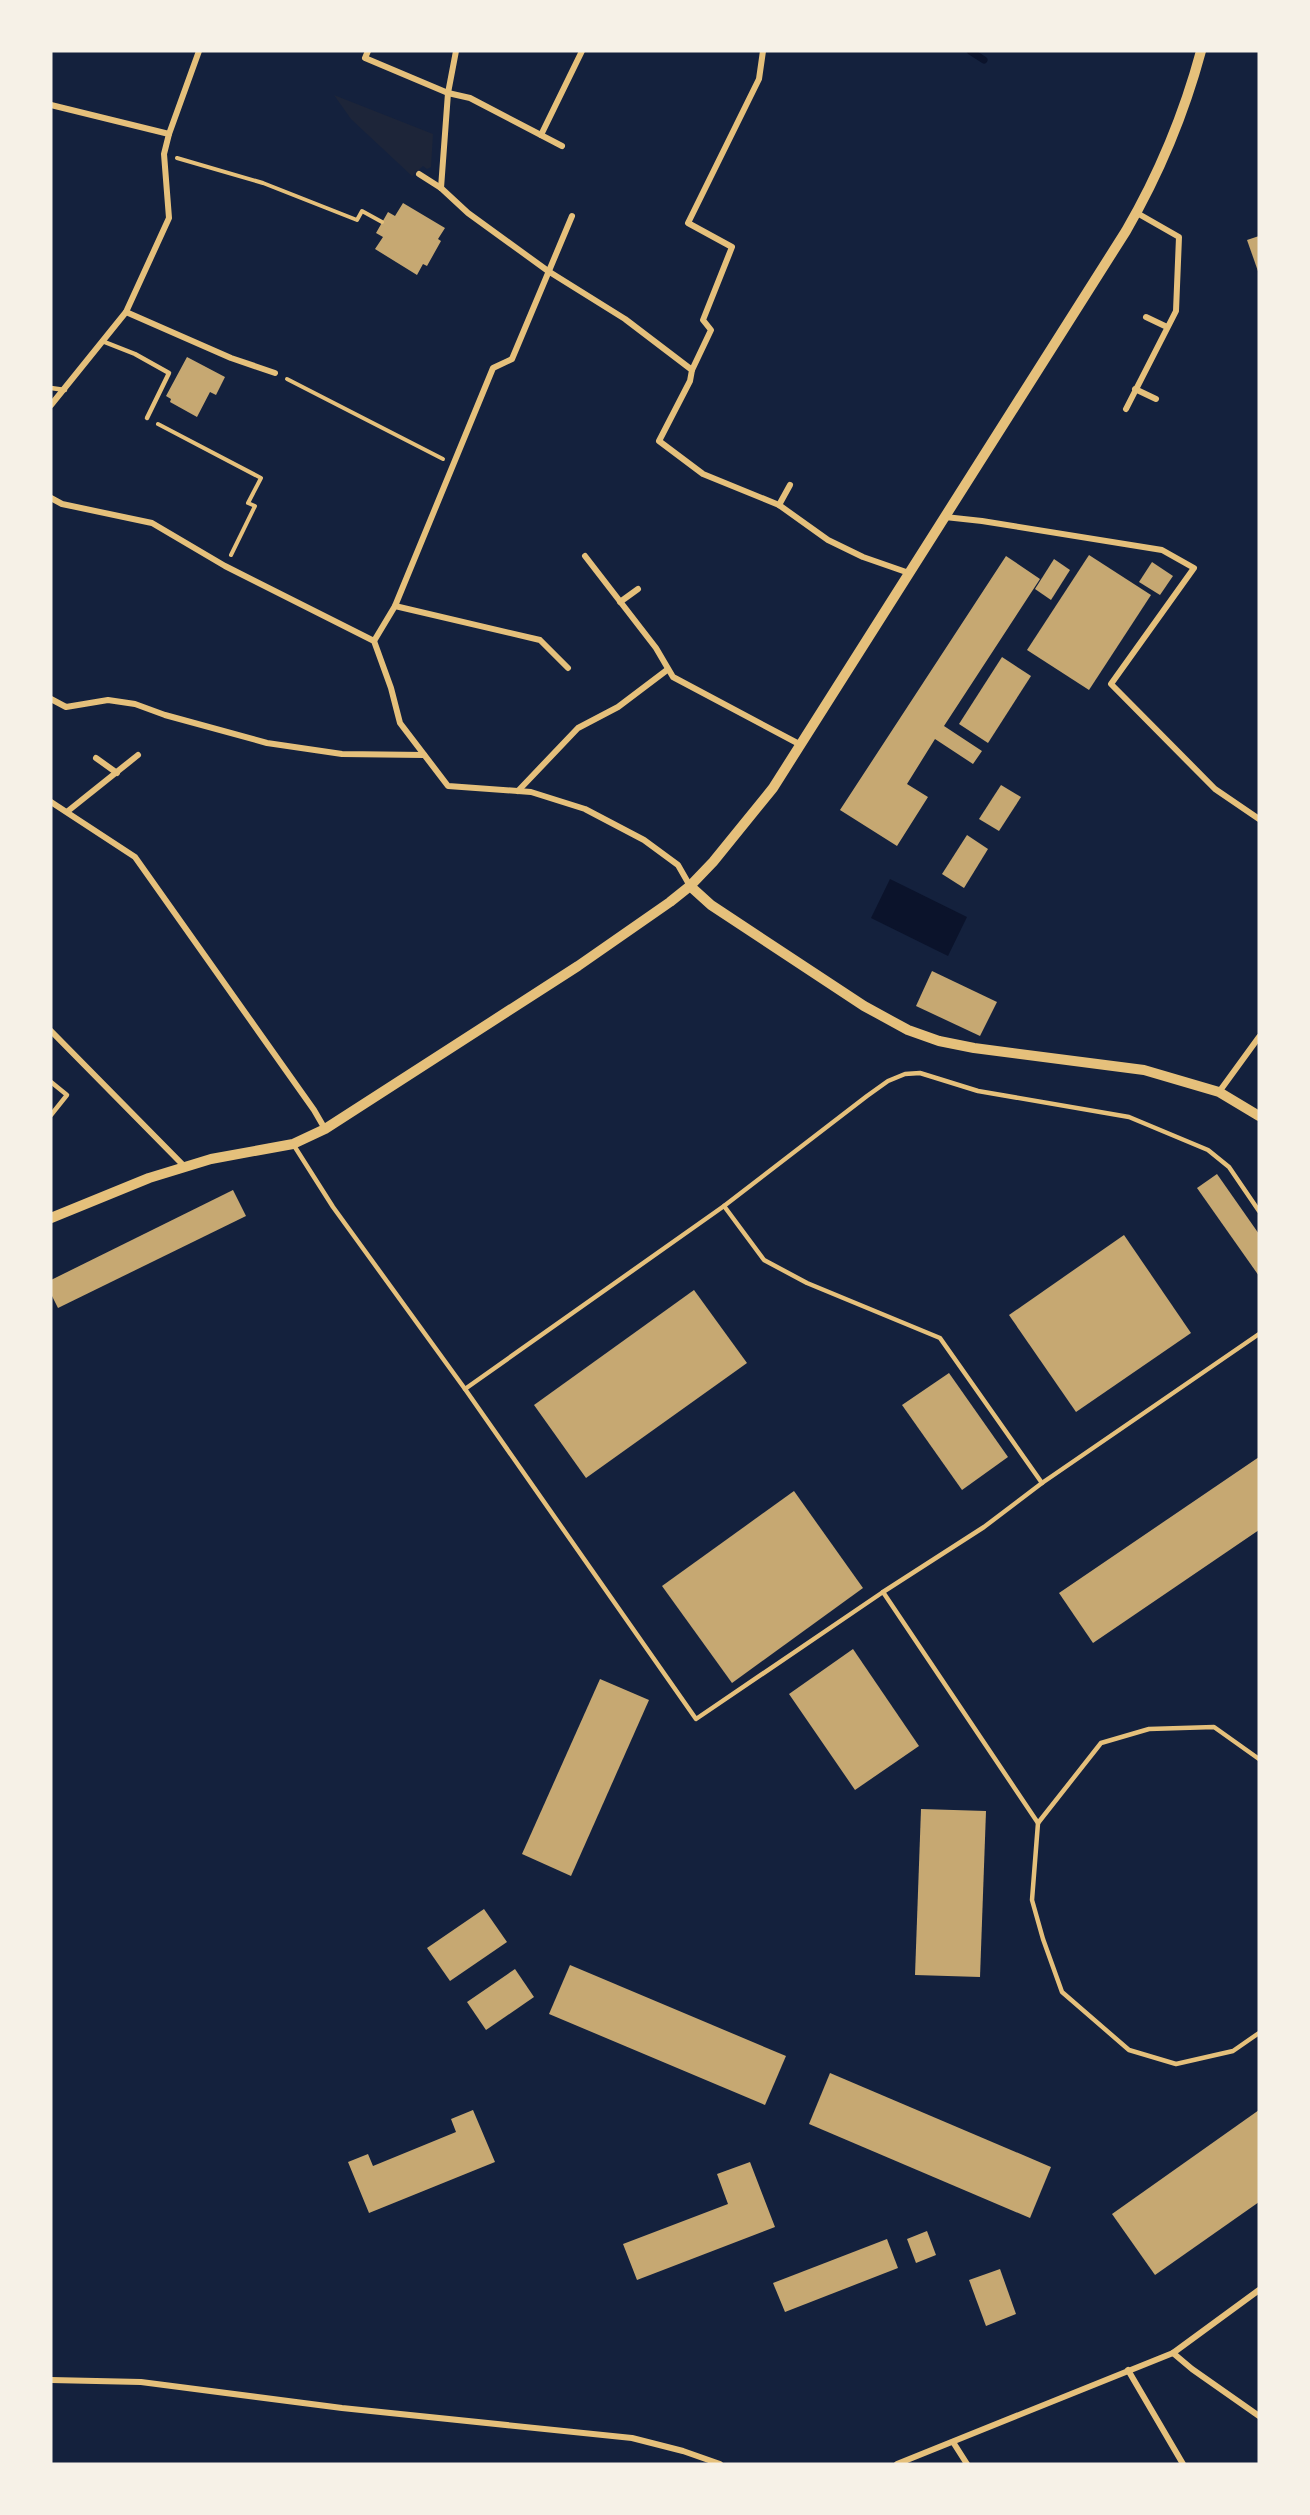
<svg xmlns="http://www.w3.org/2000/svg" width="1310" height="2515" viewBox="0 0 1310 2515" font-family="Ubuntu,sans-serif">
  <rect width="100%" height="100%" fill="#14213d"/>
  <polygon fill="#1d2539" points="334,95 433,134 431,167 427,169 423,166 412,176 351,119"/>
  <polygon fill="#0b132b" points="890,879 967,917 948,956 871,918"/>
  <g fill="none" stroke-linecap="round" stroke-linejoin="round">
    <polyline stroke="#0b132b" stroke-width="7" points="970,51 984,60"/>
  </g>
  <g fill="#c6a872">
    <polygon points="403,203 445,228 438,239 441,241 427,266 423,264 417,275 375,249 383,237 376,233 388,212 395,216"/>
    <polygon points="1259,236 1259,274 1247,240"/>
    <polygon points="187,357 225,377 216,395 210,392 197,417 170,402 171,399 166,396"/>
    <polygon points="1089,555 1151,595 1089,690 1027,650"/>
    <polygon points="1006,556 1040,579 944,726 982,751 973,764 935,739 907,784 928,797 897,846 840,810"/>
    <polygon points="1054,559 1070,570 1051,600 1035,589"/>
    <polygon points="1152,562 1173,576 1160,595 1139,582"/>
    <polygon points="1002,657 1031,676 988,743 959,724"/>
    <polygon points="1001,785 1021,797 999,831 979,819"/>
    <polygon points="967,835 988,849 964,888 942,874"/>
    <polygon points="932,971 997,1002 980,1036 916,1006"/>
    <polygon points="1217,1174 1259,1234 1259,1276 1197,1188"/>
    <polygon points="233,1190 246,1216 58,1308 51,1294 51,1280"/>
    <polygon points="1124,1235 1191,1333 1076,1412 1009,1315"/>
    <polygon points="694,1290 747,1363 586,1478 534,1405"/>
    <polygon points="949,1373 1008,1457 962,1490 902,1405"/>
    <polygon points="1259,1457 1259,1530 1093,1643 1059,1593"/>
    <polygon points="794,1491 863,1588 732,1683 662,1586"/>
    <polygon points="853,1649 919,1746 855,1790 789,1694"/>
    <polygon points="600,1679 649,1700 571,1876 522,1854"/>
    <polygon points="921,1809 986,1811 980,1977 915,1975"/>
    <polygon points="484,1909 507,1942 450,1981 427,1948"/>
    <polygon points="570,1965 786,2056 765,2105 549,2014"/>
    <polygon points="515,1969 534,1997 486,2030 467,2002"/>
    <polygon points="830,2073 1051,2167 1030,2218 809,2124"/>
    <polygon points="473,2110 495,2162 369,2213 348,2162 368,2154 373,2166 456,2132 451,2119"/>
    <polygon points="1259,2110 1259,2202 1155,2275 1112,2214"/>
    <polygon points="750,2162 775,2227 637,2280 623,2244 728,2204 717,2174"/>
    <polygon points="927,2231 936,2255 916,2263 907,2239"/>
    <polygon points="887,2239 898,2268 785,2312 773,2283"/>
    <polygon points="1000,2269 1016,2314 986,2326 969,2280"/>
  </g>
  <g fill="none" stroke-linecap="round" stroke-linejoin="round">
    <g stroke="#e5c07b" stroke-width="4">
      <polyline points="177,158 263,183 357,220 362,211 382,222"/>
      <polyline points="287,379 443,459"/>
      <polyline points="158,424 261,478 248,503 255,506 231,555"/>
    </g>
    <g stroke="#e5c07b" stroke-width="4.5">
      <polyline points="102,341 135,354 169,373 147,418"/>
      <polyline points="51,388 65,390"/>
      <polyline points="51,1082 67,1095 51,1115"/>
      <polyline points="293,1144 333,1207 465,1389 696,1719 883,1592 1038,1823"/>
      <polyline points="724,1206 764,1260 807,1283 940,1338 1042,1483"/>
      <polyline points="465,1389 724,1206 867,1096 888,1081 905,1074 920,1073 978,1091 1129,1117 1208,1150 1229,1167 1259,1211"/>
      <polyline points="883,1592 984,1527 1042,1483 1259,1334"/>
      <polyline points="1259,1759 1214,1727 1149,1729 1101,1743 1038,1823 1032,1900 1043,1939 1062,1992 1129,2050 1176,2064 1233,2051 1259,2033"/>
    </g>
    <g stroke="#e5c07b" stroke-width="6">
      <polyline points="368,51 365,58 448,93 470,98 562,146"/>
      <polyline points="51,105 169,134"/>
      <polyline points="541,135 582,51"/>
      <polyline points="419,174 441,188 468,213 548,271 625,319 692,370 690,381 659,441 703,474 779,505 828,540 863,557 909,573"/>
      <polyline points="441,188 448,93 456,51"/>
      <polyline points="126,312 231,358 275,373"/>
      <polyline points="1146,317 1167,327"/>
      <polyline points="692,370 711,330 703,320 732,247 688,223 759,79 763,51"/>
      <polyline points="1135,389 1156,399"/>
      <polyline points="51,405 126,312 169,218 164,154 169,134 199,51"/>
      <polyline points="1126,409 1176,311 1179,237 1137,213"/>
      <polyline points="51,498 62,504 152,523 225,566 374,641 391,688 400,723 448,786 531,792 585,809 644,840 678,865 690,886"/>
      <polyline points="779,505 790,485"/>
      <polyline points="945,517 982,521 1162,550 1194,568 1111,684 1215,789 1259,819"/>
      <polyline points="585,556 656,648 673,677 801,745"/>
      <polyline points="620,602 638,589"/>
      <polyline points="395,606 540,640 568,668"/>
      <polyline points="374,641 395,606 493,368 512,359 572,216"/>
      <polyline points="51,699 66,707 108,700 135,704 165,715 267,743 342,754 424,755"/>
      <polyline points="96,758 117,773"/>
      <polyline points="518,791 578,728 618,707 667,670"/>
      <polyline points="51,802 135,857 314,1110 325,1129"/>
      <polyline points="68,811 138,755"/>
      <polyline points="51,1031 185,1167"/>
      <polyline points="1219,1092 1259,1037"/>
      <polyline points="1173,2353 1192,2369 1259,2416"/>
      <polyline points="1128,2370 1183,2464"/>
      <polyline points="51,2380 141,2382 342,2408 632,2438 683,2451 720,2464"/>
      <polyline points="953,2442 967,2464"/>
      <polyline points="897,2464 1173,2353 1259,2290"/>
    </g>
    <g stroke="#e5c07b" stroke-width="10">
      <polyline points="690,886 711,905 864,1006 908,1030 939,1041 974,1048 1144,1070 1219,1092 1259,1116"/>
      <path d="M51,1218L149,1178L211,1159L293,1144L325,1129L578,966L670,902L690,886L713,862L773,788L1126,231C1159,174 1184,114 1201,51"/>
    </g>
  </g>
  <rect width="1310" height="2515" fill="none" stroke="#f6f1e7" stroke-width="105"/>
</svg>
